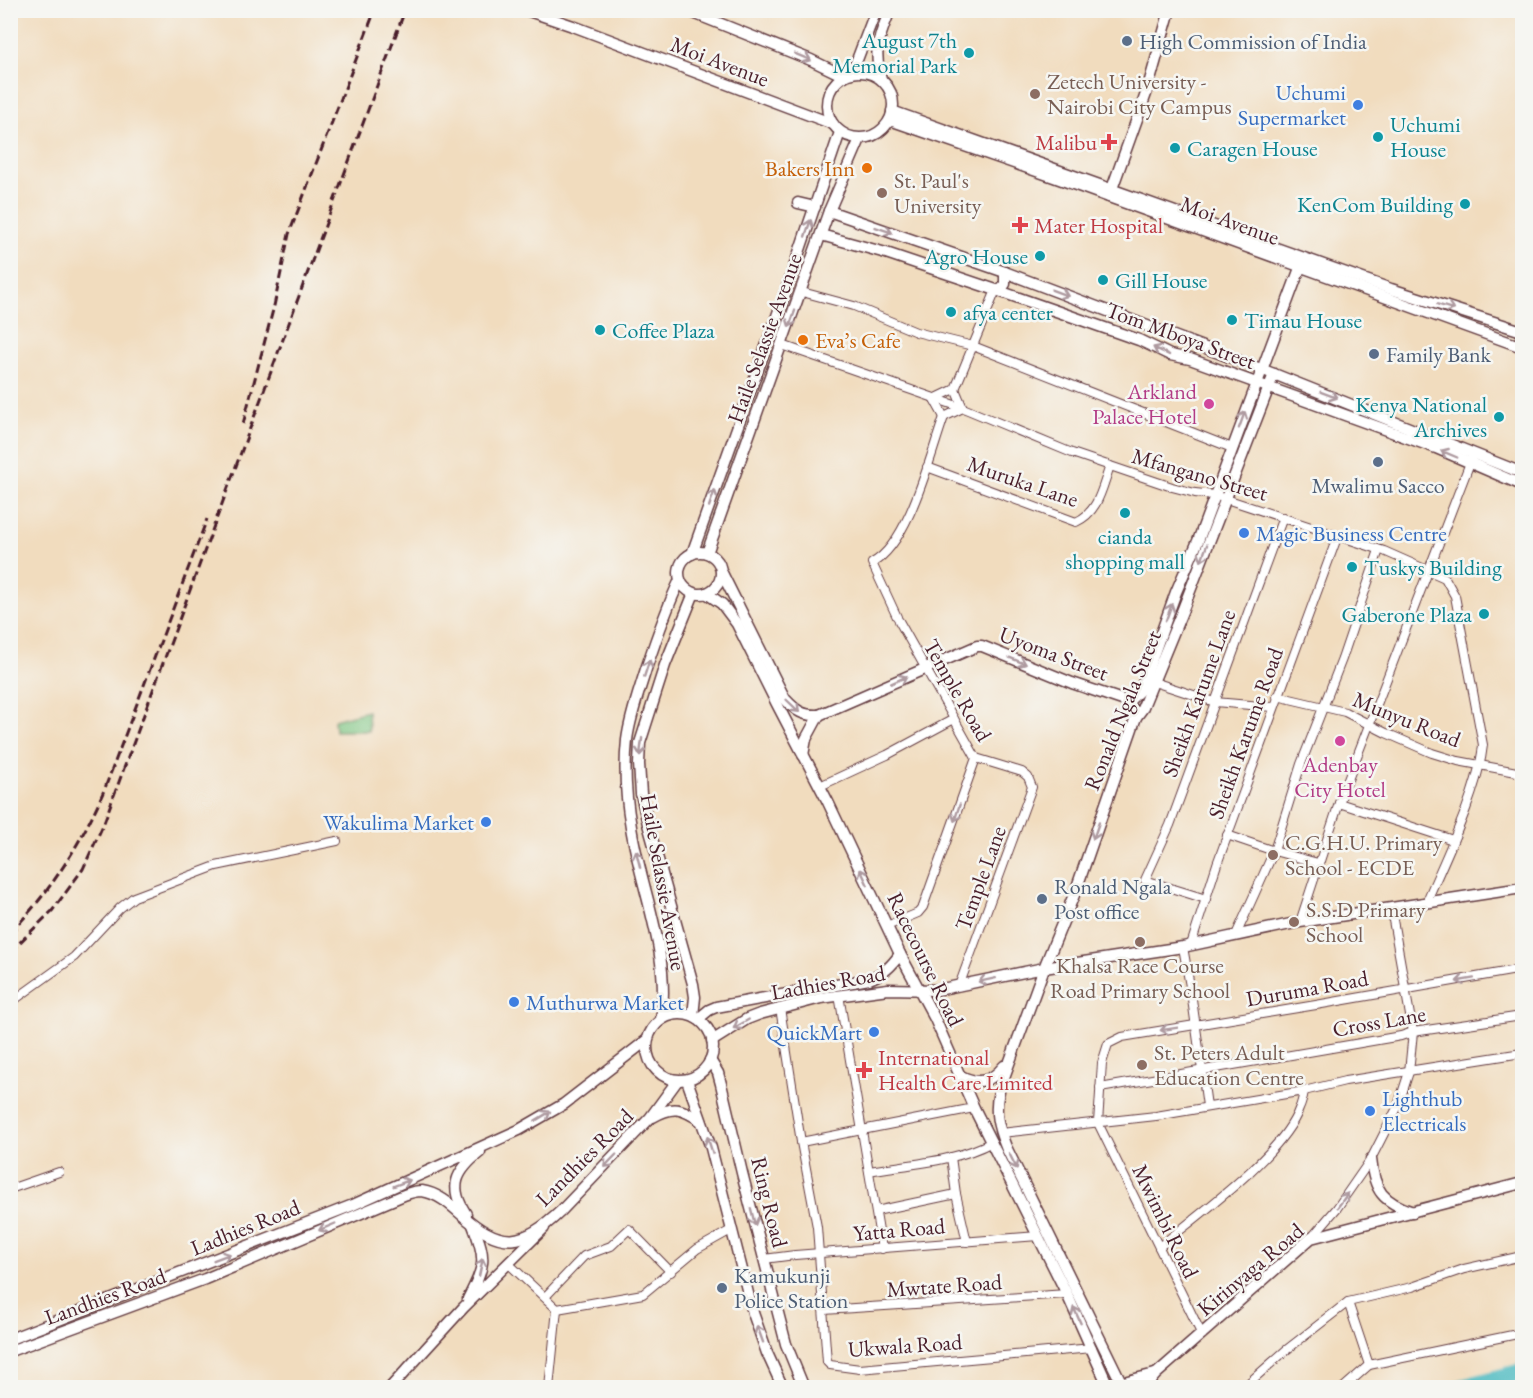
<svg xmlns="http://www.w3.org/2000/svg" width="1533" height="1398" viewBox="0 0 1533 1398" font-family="'EB Garamond',serif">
  <rect width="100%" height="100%" fill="#f6f6f2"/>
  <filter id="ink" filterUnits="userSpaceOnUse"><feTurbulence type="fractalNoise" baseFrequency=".0167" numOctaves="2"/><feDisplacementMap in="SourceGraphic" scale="12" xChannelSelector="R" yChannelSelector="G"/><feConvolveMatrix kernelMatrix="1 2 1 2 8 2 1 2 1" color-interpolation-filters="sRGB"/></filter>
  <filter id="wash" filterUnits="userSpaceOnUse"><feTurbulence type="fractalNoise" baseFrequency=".008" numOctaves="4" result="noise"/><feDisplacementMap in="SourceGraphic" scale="24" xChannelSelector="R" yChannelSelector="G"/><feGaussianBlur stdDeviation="1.35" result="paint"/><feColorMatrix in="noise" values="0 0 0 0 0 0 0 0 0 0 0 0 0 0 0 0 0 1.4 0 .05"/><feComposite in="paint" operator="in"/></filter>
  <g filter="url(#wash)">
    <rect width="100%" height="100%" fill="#f1dcbe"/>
    <polygon fill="#7ec581" stroke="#647256" stroke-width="1.5" points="368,711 369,731 335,731 334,720"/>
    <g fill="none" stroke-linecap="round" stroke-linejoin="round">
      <polyline stroke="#4ab9c0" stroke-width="18" points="1462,1388 1522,1372"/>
    </g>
  </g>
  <g filter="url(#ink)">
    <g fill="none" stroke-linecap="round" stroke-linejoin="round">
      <defs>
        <g id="minor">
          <polyline points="802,292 854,306 916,332 973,346 1232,448"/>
          <path d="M782,345L963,408L1072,453L1172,487L1195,493L1214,495L1384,551L1445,578L1455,596L1483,745C1478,793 1445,858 1426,903"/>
          <polyline points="955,389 996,290"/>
          <polyline points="955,389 963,408"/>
          <polyline points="934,399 955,389"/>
          <polyline points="934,399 944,417"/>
          <polyline points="944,417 963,408"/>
          <path d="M927,467L1076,522C1099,512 1102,487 1110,466"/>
          <path d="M897,617L872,563C909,544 930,456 944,417"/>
          <polyline points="1154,682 1215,702 1273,707"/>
          <polyline points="1277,696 1345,712 1386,733 1432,753 1458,761 1522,773"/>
          <polyline points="820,786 887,755 954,719"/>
          <polyline points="1339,803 1453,840"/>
          <polyline points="1227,835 1274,851 1318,863"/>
          <polyline points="1206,899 1145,880 1170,825 1283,517"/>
          <polyline points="1300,922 1339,803 1471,460"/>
          <polyline points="887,926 918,913 923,907 976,758 899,621"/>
          <polyline points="1236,935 1274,851 1301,764 1342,659 1379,550"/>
          <polyline points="1191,945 1217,864 1338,535"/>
          <polyline points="1183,947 1191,992 1207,1106"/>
          <polyline points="959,986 1032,787 1028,777 1022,772 976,758"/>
          <polyline points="839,995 882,1249"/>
          <polyline points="10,1003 74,957 120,908 134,897 216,866 337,841"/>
          <polyline points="780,1008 801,1142 817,1227 827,1362 830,1365 860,1369 1092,1348"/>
          <polyline points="1100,1088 1401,1036 1413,1032 1522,1016"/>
          <polyline points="1001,1133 1156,1116 1304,1091 1345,1081 1522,1053"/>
          <polyline points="801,1142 974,1108"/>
          <polyline points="951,1157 956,1194 967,1242"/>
          <path d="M869,1171C909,1164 955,1162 992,1142"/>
          <polyline points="10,1189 59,1172"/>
          <polyline points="876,1211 956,1194"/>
          <polyline points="1312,1237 1337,1208 1371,1159 1398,1106 1409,1072 1413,1032 1391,909"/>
          <path d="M1159,1247C1197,1216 1283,1154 1299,1109C1302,1103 1303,1097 1304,1091"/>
          <polyline points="764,1259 795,1255 1038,1236"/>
          <polyline points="509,1264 557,1309 643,1294 697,1249 731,1230"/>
          <polyline points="545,1297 584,1256 611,1246 629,1229 671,1272"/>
          <polyline points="1348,1302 1369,1365 1522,1333"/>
          <polyline points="824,1310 1067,1294"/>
          <polyline points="1202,1335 1098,1123 1102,1063 1108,1044 1122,1037 1316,1005 1522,969"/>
          <polyline points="549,1388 557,1309"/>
          <polyline points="1243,1388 1285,1351 1348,1302 1412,1287 1464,1269 1522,1256"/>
          <polyline points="1343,1388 1369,1365"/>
        </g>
        <g id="tertiary">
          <polyline points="526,10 573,26 833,124"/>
          <polyline points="686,10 811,60 844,76"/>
          <polyline points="1109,197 1147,91 1170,10"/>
          <polyline points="1519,346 1522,336"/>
          <polyline points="1128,702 1141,689 1176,592 1198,541 1303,260"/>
          <polyline points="819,715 977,646 982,646 1072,683 1128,702 1136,717"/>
          <path d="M698,1019L709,1010L716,1007L869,979C884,973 891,967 900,954"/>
          <polyline points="712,1041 747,1019 760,1014 821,998 888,989 937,990 1044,968 1076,890 1136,717 1142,709 1183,609 1274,374"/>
          <path d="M1371,1159C1374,1191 1383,1202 1413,1212"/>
          <path d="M468,1299C485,1265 487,1260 473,1225"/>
          <polyline points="1108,1386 1155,1374"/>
          <polyline points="390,1388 464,1307 544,1228"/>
          <polyline points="1144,1388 1156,1374 1311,1238 1522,1183"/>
        </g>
        <g id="secondary">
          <circle cx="860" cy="105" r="33"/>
          <polyline points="852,73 876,10"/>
          <path d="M881,79C873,49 879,38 890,10"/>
          <polyline points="892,111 1391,289 1522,331"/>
          <polyline points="890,120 1054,177 1522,347"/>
          <polyline points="798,203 815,207"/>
          <polyline points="829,211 1002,271 1274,374 1522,473"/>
          <polyline points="821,235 886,253 996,290"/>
          <polyline points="1005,272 1005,284 999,291 1139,340 1170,355 1190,359 1436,448 1522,485"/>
          <circle cx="700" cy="573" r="21"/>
          <polyline points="707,553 829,211 860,139"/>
          <polyline points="692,554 787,288 840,132"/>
          <path d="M722,573L785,699C796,711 803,716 819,715"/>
          <polyline points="706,593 722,604 737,624 777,704 828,802 900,954 935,1019 974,1108 1067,1294 1109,1388"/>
          <polyline points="803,755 806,739 819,715"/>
          <circle cx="680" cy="1047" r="33"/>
          <polyline points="693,1016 695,997 693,984 648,824 641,794 639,764 640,743 665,665 694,593"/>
          <path d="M661,1020C671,954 641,890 631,827C626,799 624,768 627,740C630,716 639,692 646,669C656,639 666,609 680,580"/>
          <polyline points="710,1060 718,1073 721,1084 742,1173 786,1344 804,1388"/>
          <path d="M961,1076C979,1085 991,1082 1004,1066"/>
          <polyline points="687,1080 711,1148 753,1313 767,1353 783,1388"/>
          <path d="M653,1117C673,1105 682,1108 701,1121"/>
          <path d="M466,1214C448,1187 456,1171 480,1152"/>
          <polyline points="10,1339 353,1205 519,1130 564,1104 647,1040"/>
          <path d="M10,1351L205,1279L404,1195C409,1193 416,1191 422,1191C437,1193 450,1204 461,1214C501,1250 523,1247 561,1211L650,1118L677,1081"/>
          <path d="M1124,1388L1006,1147C998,1127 994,1112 999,1091L1044,968L1183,947L1300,922L1522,888"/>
        </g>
      </defs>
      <use href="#minor" stroke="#633b41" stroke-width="10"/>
      <use href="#tertiary" stroke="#633b41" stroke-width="13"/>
      <use href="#secondary" stroke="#633b41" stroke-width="13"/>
      <use href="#minor" stroke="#fff" stroke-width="8"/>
      <use href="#tertiary" stroke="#fff" stroke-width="10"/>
      <use href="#secondary" stroke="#fff" stroke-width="10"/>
      <g stroke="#4a1f2b" stroke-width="3" stroke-dasharray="9 4.5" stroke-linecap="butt">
        <polyline points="243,424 274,306 289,234 375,10"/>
        <path d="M10,933C52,890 82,842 105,788L207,519"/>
        <polyline points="10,952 52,911 83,869 103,825 405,10"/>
      </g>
    </g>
    <defs><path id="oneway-shaft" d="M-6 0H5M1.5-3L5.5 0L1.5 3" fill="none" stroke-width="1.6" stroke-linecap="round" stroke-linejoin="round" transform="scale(1.5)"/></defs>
    <g stroke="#ae9aa0">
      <use href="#oneway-shaft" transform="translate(803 57) rotate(22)"/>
      <use href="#oneway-shaft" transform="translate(808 228) rotate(-71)"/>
      <use href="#oneway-shaft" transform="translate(884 230) rotate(19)"/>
      <use href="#oneway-shaft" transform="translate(1060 293) rotate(21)"/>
      <use href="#oneway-shaft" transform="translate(1446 307) rotate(17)"/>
      <use href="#oneway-shaft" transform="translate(792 319) rotate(110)"/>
      <use href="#oneway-shaft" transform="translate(1161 351) rotate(-154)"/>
      <use href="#oneway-shaft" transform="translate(1329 395) rotate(21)"/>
      <use href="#oneway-shaft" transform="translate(1242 420) rotate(-70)"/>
      <use href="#oneway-shaft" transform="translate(1449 454) rotate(-157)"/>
      <use href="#oneway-shaft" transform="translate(712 498) rotate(-71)"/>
      <use href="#oneway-shaft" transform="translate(1204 553) rotate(110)"/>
      <use href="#oneway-shaft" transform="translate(1169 612) rotate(-70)"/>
      <use href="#oneway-shaft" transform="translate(1018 661) rotate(22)"/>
      <use href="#oneway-shaft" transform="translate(647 668) rotate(-72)"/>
      <use href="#oneway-shaft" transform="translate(899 680) rotate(-24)"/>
      <use href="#oneway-shaft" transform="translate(793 706) rotate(44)"/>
      <use href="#oneway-shaft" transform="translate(641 747) rotate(97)"/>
      <use href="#oneway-shaft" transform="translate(957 813) rotate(108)"/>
      <use href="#oneway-shaft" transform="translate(1096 831) rotate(109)"/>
      <use href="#oneway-shaft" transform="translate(638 859) rotate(-104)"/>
      <use href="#oneway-shaft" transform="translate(864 877) rotate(-115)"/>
      <use href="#oneway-shaft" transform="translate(987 980) rotate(168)"/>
      <use href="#oneway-shaft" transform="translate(1465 980) rotate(170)"/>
      <use href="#oneway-shaft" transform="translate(741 1024) rotate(150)"/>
      <use href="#oneway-shaft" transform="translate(1169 1029) rotate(171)"/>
      <use href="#oneway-shaft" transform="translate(543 1116) rotate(-31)"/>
      <use href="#oneway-shaft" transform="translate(710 1145) rotate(-108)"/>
      <use href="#oneway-shaft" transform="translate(610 1161) rotate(134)"/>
      <use href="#oneway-shaft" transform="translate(1013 1161) rotate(63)"/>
      <use href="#oneway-shaft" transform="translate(402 1183) rotate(-21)"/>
      <use href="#oneway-shaft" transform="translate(1343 1200) rotate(-54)"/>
      <use href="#oneway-shaft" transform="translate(753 1217) rotate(76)"/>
      <use href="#oneway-shaft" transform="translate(327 1227) rotate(157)"/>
      <use href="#oneway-shaft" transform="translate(222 1257) rotate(-21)"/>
      <use href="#oneway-shaft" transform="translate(481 1267) rotate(-78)"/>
      <use href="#oneway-shaft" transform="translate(1077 1315) rotate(-114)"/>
      <use href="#oneway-shaft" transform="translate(760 1334) rotate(-110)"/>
    </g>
  </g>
  <g fill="#5c6f8a" stroke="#f6f6f2" stroke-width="2">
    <circle cx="1127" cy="41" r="6"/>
    <circle cx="1374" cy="354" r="6"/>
    <circle cx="1378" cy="462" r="6"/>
    <circle cx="1042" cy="899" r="6"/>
    <circle cx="722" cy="1288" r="6"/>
  </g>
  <g fill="#0f9aa8" stroke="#f6f6f2" stroke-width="2">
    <circle cx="969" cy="53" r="6"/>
    <circle cx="1378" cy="137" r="6"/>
    <circle cx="1175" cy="148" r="6"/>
    <circle cx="1465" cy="204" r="6"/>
    <circle cx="1040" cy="256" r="6"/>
    <circle cx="1103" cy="280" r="6"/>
    <circle cx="951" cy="312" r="6"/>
    <circle cx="1232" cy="320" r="6"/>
    <circle cx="600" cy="330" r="6"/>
    <circle cx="1499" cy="417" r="6"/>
    <circle cx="1125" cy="513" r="6"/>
    <circle cx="1352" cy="567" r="6"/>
    <circle cx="1484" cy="614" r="6"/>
  </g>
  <g fill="#8d6e63" stroke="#f6f6f2" stroke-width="2">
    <circle cx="1035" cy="94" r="6"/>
    <circle cx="882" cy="193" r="6"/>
    <circle cx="1273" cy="855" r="6"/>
    <circle cx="1294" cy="922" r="6"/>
    <circle cx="1140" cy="942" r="6"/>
    <circle cx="1142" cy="1065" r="6"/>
  </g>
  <g fill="#3f7fe0" stroke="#f6f6f2" stroke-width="2">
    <circle cx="1358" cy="105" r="6"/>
    <circle cx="1244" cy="533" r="6"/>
    <circle cx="486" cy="822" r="6"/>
    <circle cx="514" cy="1002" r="6"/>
    <circle cx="874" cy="1032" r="6"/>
    <circle cx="1370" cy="1111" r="6"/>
  </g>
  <g fill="#e0444e" stroke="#f6f6f2" stroke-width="2">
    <path d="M1106 133h6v6h6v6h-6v6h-6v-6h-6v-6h6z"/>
    <path d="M1017 216h6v6h6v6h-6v6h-6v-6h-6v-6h6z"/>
    <path d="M861 1061h6v6h6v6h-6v6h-6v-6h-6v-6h6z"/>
  </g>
  <g fill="#e8710a" stroke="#f6f6f2" stroke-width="2">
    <circle cx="867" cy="168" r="6"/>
    <circle cx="803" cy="340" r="6"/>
  </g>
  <g fill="#d1479c" stroke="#f6f6f2" stroke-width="2">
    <circle cx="1209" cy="404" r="6"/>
    <circle cx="1340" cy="741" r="6"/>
  </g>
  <g text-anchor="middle" stroke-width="5" stroke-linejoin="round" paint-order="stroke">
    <g font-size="22" fill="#0d838f" stroke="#f6f6f2" text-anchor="start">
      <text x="957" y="48" text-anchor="end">August 7th<tspan x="957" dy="25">Memorial Park</tspan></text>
      <text x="1390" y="132">Uchumi<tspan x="1390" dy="25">House</tspan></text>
      <text x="1187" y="156">Caragen House</text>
      <text x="1453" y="212" text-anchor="end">KenCom Building</text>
      <text x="1028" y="264" text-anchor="end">Agro House</text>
      <text x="1115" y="288">Gill House</text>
      <text x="963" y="320">afya center</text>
      <text x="1244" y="328">Timau House</text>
      <text x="612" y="338">Coffee Plaza</text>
      <text x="1487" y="412" text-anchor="end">Kenya National<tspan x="1487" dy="25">Archives</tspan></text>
      <text x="1125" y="544" text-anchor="middle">cianda<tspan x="1125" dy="25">shopping mall</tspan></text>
      <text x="1364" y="575">Tuskys Building</text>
      <text x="1472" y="622" text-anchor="end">Gaberone Plaza</text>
    </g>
    <g font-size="22" fill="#4e5e75" stroke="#f6f6f2" text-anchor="start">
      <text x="1139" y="49">High Commission of India</text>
      <text x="1386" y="362">Family Bank</text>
      <text x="1378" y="493" text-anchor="middle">Mwalimu Sacco</text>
      <text x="1054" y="894">Ronald Ngala<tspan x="1054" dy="25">Post office</tspan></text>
      <text x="734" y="1283">Kamukunji<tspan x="734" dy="25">Police Station</tspan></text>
    </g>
    <g font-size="22" fill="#4a1f2b" stroke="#f6f6f2">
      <text transform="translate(720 61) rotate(21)" y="8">Moi Avenue</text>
      <text transform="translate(1230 220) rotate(20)" y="8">Moi Avenue</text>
      <text transform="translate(1181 335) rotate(20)" y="8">Tom Mboya Street</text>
      <text transform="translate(764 338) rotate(-70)" y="8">Haile Selassie Avenue</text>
      <text transform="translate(1200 474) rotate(16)" y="8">Mfangano Street</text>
      <text transform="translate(1023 481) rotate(19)" y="8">Muruka Lane</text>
      <text transform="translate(1054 653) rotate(21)" y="8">Uyoma Street</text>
      <text transform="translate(958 690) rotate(60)" y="8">Temple Road</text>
      <text transform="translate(1198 693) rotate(-70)" y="8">Sheikh Karume Lane</text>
      <text transform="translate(1122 710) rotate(-68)" y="8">Ronald Ngala Street</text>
      <text transform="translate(1407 719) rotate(22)" y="8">Munyu Road</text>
      <text transform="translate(1245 733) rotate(-70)" y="8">Sheikh Karume Road</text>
      <text transform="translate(980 878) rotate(-70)" y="8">Temple Lane</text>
      <text transform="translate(664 882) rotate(80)" y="8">Haile Selassie Avenue</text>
      <text transform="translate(926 959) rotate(64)" y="8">Racecourse Road</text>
      <text transform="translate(828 982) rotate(-10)" y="8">Ladhies Road</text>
      <text transform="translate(1307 988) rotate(-10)" y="8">Duruma Road</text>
      <text transform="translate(1379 1021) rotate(-10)" y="8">Cross Lane</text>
      <text transform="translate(584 1157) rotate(-45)" y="8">Landhies Road</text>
      <text transform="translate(770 1202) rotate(76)" y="8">Ring Road</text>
      <text transform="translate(1166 1221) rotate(64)" y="8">Mwimbi Road</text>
      <text transform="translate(245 1227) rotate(-22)" y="8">Ladhies Road</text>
      <text transform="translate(899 1229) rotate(-5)" y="8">Yatta Road</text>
      <text transform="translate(1250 1269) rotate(-40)" y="8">Kirinyaga Road</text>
      <text transform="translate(944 1285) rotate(-4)" y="8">Mwtate Road</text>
      <text transform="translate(105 1296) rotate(-20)" y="8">Landhies Road</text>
      <text transform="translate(905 1345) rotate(-4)" y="8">Ukwala Road</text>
    </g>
    <g font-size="22" fill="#785e54" stroke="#f6f6f2" text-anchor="start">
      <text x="1047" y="89">Zetech University -<tspan x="1047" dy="25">Nairobi City Campus</tspan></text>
      <text x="894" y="188">St. Paul's<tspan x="894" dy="25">University</tspan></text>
      <text x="1285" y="850">C.G.H.U. Primary<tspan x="1285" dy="25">School - ECDE</tspan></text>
      <text x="1306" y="917">S.S.D Primary<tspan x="1306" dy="25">School</tspan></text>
      <text x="1140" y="973" text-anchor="middle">Khalsa Race Course<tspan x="1140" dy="25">Road Primary School</tspan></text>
      <text x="1154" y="1060">St. Peters Adult<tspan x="1154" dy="25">Education Centre</tspan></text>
    </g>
    <g font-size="22" fill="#366cbe" stroke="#f6f6f2" text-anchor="end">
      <text x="1346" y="100">Uchumi<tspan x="1346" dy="25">Supermarket</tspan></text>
      <text x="1256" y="541" text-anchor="start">Magic Business Centre</text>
      <text x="474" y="830">Wakulima Market</text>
      <text x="526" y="1010" text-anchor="start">Muthurwa Market</text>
      <text x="862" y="1040">QuickMart</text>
      <text x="1382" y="1106" text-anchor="start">Lighthub<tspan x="1382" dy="25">Electricals</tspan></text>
    </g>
    <g font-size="22" fill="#be3a42" stroke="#f6f6f2" text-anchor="start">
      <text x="1097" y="150" text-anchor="end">Malibu</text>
      <text x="1034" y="233">Mater Hospital</text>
      <text x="878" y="1065">International<tspan x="878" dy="25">Health Care Limited</tspan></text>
    </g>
    <g font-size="22" fill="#c56008" stroke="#f6f6f2" text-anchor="end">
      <text x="855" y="176">Bakers Inn</text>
      <text x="815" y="348" text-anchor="start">Eva’s Cafe</text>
    </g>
    <g font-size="22" fill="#b23c85" stroke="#f6f6f2" text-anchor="end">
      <text x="1197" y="399">Arkland<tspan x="1197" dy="25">Palace Hotel</tspan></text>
      <text x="1340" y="772" text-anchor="middle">Adenbay<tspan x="1340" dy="25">City Hotel</tspan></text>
    </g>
  </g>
  <rect width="1533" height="1398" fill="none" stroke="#f6f6f2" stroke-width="36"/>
</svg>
